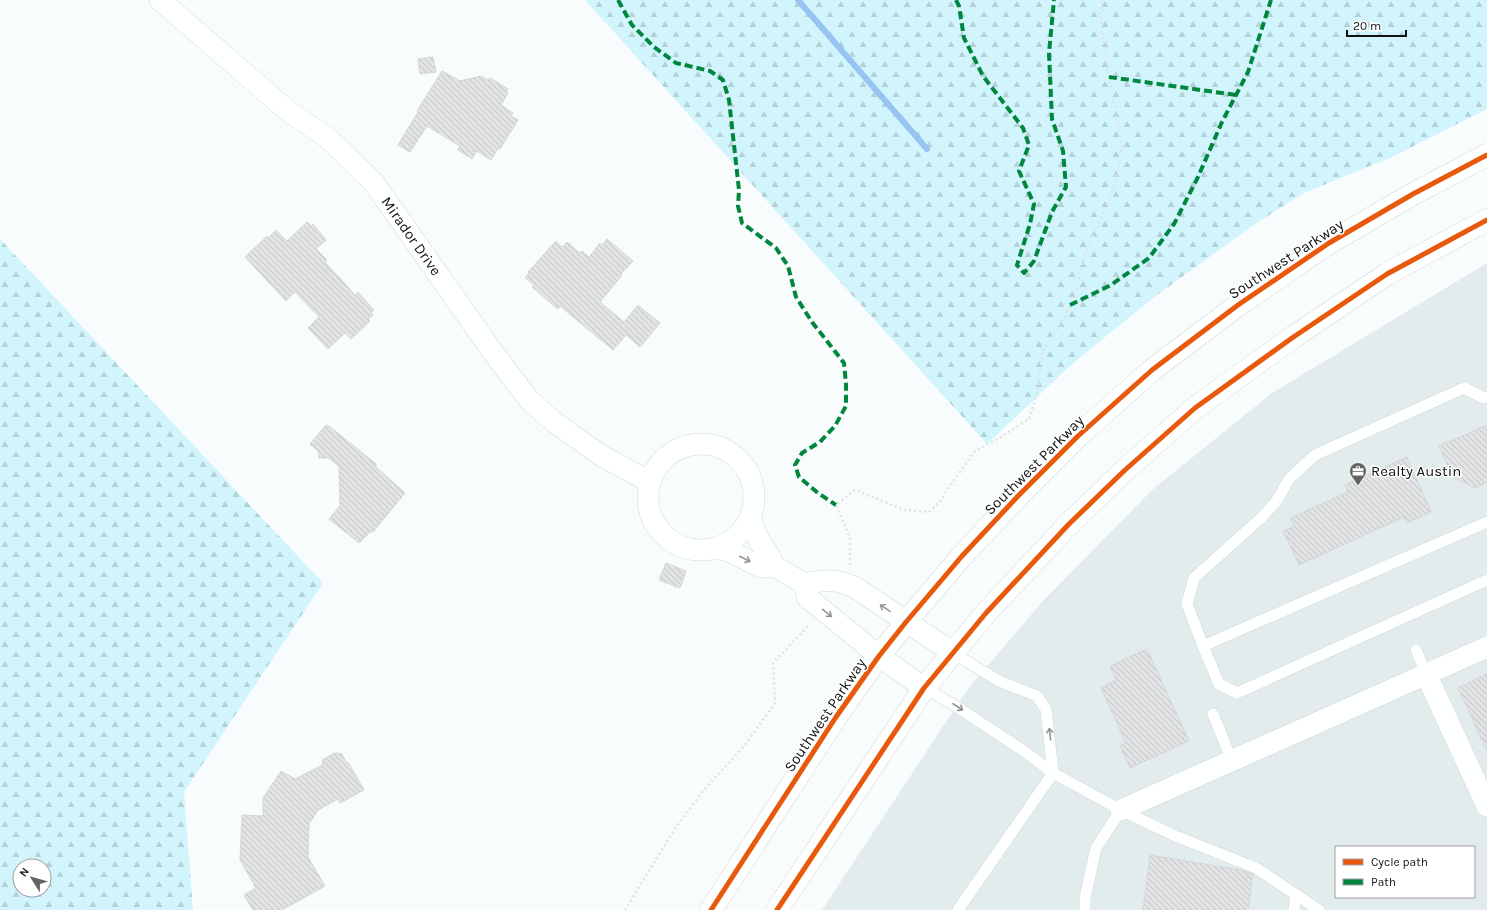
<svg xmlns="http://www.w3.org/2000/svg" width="1487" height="910" viewBox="0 0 1487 910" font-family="Karla,sans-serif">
  <defs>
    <pattern id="forest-firs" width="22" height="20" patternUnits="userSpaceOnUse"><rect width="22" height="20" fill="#d2f5fd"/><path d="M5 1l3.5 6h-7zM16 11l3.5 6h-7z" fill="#b3d1d8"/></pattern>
    <pattern id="building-back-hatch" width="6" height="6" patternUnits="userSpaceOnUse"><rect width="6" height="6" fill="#e1e3e4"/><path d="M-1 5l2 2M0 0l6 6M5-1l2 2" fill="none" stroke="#c0c2c3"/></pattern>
  </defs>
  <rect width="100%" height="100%" fill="#f8fcfc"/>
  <path fill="#e2eced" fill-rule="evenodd" d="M1487,263V910H822L967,690L1041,603L1152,490L1272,393ZM1336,847H1474V897H1336Z"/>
  <g fill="url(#forest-firs)" fill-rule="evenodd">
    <polygon points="585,0 1487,0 1487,109 1392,157 1304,193 1255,224 1161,292 1116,328 1071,365 987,444"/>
    <path d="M0,239L323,583L184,792L193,910H0ZM20,866H44V890H20Z"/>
  </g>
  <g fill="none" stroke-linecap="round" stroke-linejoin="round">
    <polyline stroke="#97c4f0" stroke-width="6" points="798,0 927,149"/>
  </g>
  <g fill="url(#building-back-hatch)" stroke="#d4d6d7">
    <polygon points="433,57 436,72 420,74 418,59"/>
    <polygon points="442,71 460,81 481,76 488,80 490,78 508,89 506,92 508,93 501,105 513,113 511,116 518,120 500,149 498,148 491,160 477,151 472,159 458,150 460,146 427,126 410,152 398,145 418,112 417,111"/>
    <polygon points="307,222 311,226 313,224 326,240 316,249 327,260 325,262 355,295 358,292 374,310 371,313 373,315 368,319 370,321 351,339 345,333 328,349 308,328 319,317 295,292 286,301 245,257 267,236 268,238 276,230 287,241"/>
    <polygon points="607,239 633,261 621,274 622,275 600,302 624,322 638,305 660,323 640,347 626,335 613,350 560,306 558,309 532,287 534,285 525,278 529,273 528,272 556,241 562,247 567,242 580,253 582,251 589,257 600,243 602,245"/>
    <polygon points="326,425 329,426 376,464 376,467 405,493 373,532 371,531 359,543 329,519 340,506 339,466 328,458 319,458 318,451 310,444"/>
    <polygon points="1487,425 1487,482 1475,488 1453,477 1439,446"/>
    <polygon points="1407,457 1431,512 1407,523 1404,517 1299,565 1283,531 1294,526 1290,518 1348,492 1345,485"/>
    <polygon points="666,563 686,571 680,588 659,580"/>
    <polygon points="1147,649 1189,741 1130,768 1120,746 1126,743 1101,688 1116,680 1110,666"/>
    <polygon points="1487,674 1487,751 1458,688"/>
    <polygon points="337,752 338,754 341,753 347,763 348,762 364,790 340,803 338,799 318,810 309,824 308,857 325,886 282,910 253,910 244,895 256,888 240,860 242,815 263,816 263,798 281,771 295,779 322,765 323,763 322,760"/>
    <polygon points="1150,855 1241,870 1253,874 1248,910 1143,910"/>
  </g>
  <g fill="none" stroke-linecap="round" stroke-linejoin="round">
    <defs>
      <g id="service">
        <polyline points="1487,522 1203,646 1219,684 1237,693 1487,580"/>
        <polyline points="1203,646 1187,604 1194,578 1261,518 1276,502 1289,479 1315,455 1464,388 1484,398 1487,397"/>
        <polyline points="1416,650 1426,674"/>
        <polyline points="953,653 999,681 1037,696 1046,709 1053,773 958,910"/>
        <polyline points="924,688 954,705 1024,751 1053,773 1121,810 1096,848 1085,898 1085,910"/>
        <polyline points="1213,714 1232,761"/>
        <polyline points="1121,810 1173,835 1256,868 1319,910"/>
        <polyline points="1294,910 1296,895"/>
      </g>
      <g id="minor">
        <path id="s1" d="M160,0L288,111L328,138L374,183L492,351L530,401L554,422L602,456L650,482"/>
        <circle cx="701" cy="497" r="53"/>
        <path d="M750,518L759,540L770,557L774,566L805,584C824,579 838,579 856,588L953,653"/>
        <polyline points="717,548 729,551 760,567 774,566"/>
        <polyline points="805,584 807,597 879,656 924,688"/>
        <polyline points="1426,674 1487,806"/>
        <polyline points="1121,810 1487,647"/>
      </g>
      <g id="secondary">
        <polyline points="711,910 836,717 879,656 906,622 962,556 1019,495 1078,436 1152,370 1238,305 1329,243 1413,194 1487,155"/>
        <polyline points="777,910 924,688 986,613 1068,525 1125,470 1195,408 1292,338 1387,274 1487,220"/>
      </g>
    </defs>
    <use href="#service" stroke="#d5d8d8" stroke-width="12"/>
    <use href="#minor" stroke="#d5d8d8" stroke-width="22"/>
    <use href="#secondary" stroke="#d5d8d8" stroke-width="23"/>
    <g stroke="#e1e2e2" stroke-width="2.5" stroke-dasharray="2 3" stroke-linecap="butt">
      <polyline points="850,565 850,538 836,505 855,490 905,510 929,512 940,502 947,490 975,451 999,438 1029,419 1038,391 1042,352 1066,315 1075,293 1085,254 1114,188 1122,148 1109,77 1100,13 1103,0"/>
      <polyline points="625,910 674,830 703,791 745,745 775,703 773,663 809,625"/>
    </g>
    <use href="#service" stroke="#feffff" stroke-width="11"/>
    <use href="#minor" stroke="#feffff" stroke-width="21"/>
    <use href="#secondary" stroke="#feffff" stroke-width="22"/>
    <g stroke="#00873e" stroke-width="4" stroke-dasharray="8 4" stroke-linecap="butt">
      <polyline points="618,0 632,25 654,47 676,63 710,71 723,80 729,100 739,190 738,206 742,223 776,248 788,266 796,297 812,322 844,363 846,384 846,406 835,426 820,442 802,453 795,465 799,477 818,493 836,505"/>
      <polyline points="956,0 959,6 964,38 983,76 1023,128 1029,145 1019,171 1034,204 1030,224 1017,265 1024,273 1034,261 1052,212 1066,187 1063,151 1052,119 1049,53 1054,0"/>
      <polyline points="1109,77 1236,95"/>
      <polyline points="1070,305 1111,285 1149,258 1174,224 1198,177 1222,122 1248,72 1271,0"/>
    </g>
    <defs>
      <g id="cycleway">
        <polyline points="711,910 836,717 879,656 906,622 962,556 1019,495 1078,436 1152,370 1238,305 1329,243 1413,194 1487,155"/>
        <polyline points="777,910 924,688 986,613 1068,525 1125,470 1195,408 1292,338 1387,274 1487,220"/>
      </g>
    </defs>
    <use href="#cycleway" stroke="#fff" stroke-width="8"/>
    <use href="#cycleway" stroke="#e8590c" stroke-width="5"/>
  </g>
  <defs><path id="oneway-shaft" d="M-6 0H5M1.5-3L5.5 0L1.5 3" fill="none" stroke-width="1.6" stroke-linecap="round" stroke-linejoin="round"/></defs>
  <g stroke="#939595">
    <use href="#oneway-shaft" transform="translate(745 559) rotate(27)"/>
    <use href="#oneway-shaft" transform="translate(885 608) rotate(-146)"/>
    <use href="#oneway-shaft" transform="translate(827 613) rotate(39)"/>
    <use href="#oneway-shaft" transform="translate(958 707) rotate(33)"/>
    <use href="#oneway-shaft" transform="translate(1050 734) rotate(-96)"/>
  </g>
  <defs>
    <symbol id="office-pin" viewBox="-11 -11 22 30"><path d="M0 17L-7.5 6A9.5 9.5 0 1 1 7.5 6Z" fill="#626565" stroke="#fff"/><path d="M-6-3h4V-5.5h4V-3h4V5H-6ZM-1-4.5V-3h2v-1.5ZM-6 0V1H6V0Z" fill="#fff"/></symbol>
  </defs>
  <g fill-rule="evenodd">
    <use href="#office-pin" x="1348" y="461" width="20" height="27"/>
  </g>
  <g text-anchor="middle" stroke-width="3" stroke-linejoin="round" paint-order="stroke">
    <g font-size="15" fill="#111313" stroke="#fff">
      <text dy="5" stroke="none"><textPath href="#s1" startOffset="347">Mirador Drive</textPath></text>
      <text transform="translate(1286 259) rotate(-33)" y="5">Southwest Parkway</text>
      <text transform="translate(1034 465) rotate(-45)" y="5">Southwest Parkway</text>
      <text transform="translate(825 715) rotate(-56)" y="5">Southwest Parkway</text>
    </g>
    <g font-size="15" fill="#111313" stroke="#fff" text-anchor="start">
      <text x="1371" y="476">Realty Austin</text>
    </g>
  </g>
  <rect x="1335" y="846" width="140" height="52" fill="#ffffff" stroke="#a0a1a1"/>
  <rect x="1343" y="859" width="20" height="6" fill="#e8590c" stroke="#a0a1a1"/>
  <text x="1371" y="866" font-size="12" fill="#111313">Cycle path</text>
  <rect x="1343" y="879" width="20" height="6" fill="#00873e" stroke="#a0a1a1"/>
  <text x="1371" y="886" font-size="12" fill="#111313">Path</text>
  <g transform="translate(32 878) rotate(307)"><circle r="19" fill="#ffffff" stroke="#a0a1a1"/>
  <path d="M0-3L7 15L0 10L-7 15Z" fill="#626565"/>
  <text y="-6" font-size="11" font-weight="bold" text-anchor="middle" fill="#111313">N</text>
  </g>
  <path d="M1347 30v6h59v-6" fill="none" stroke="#111313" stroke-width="2"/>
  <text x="1353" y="30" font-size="12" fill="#111313" stroke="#ffffff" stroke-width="3" paint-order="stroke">20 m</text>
</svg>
